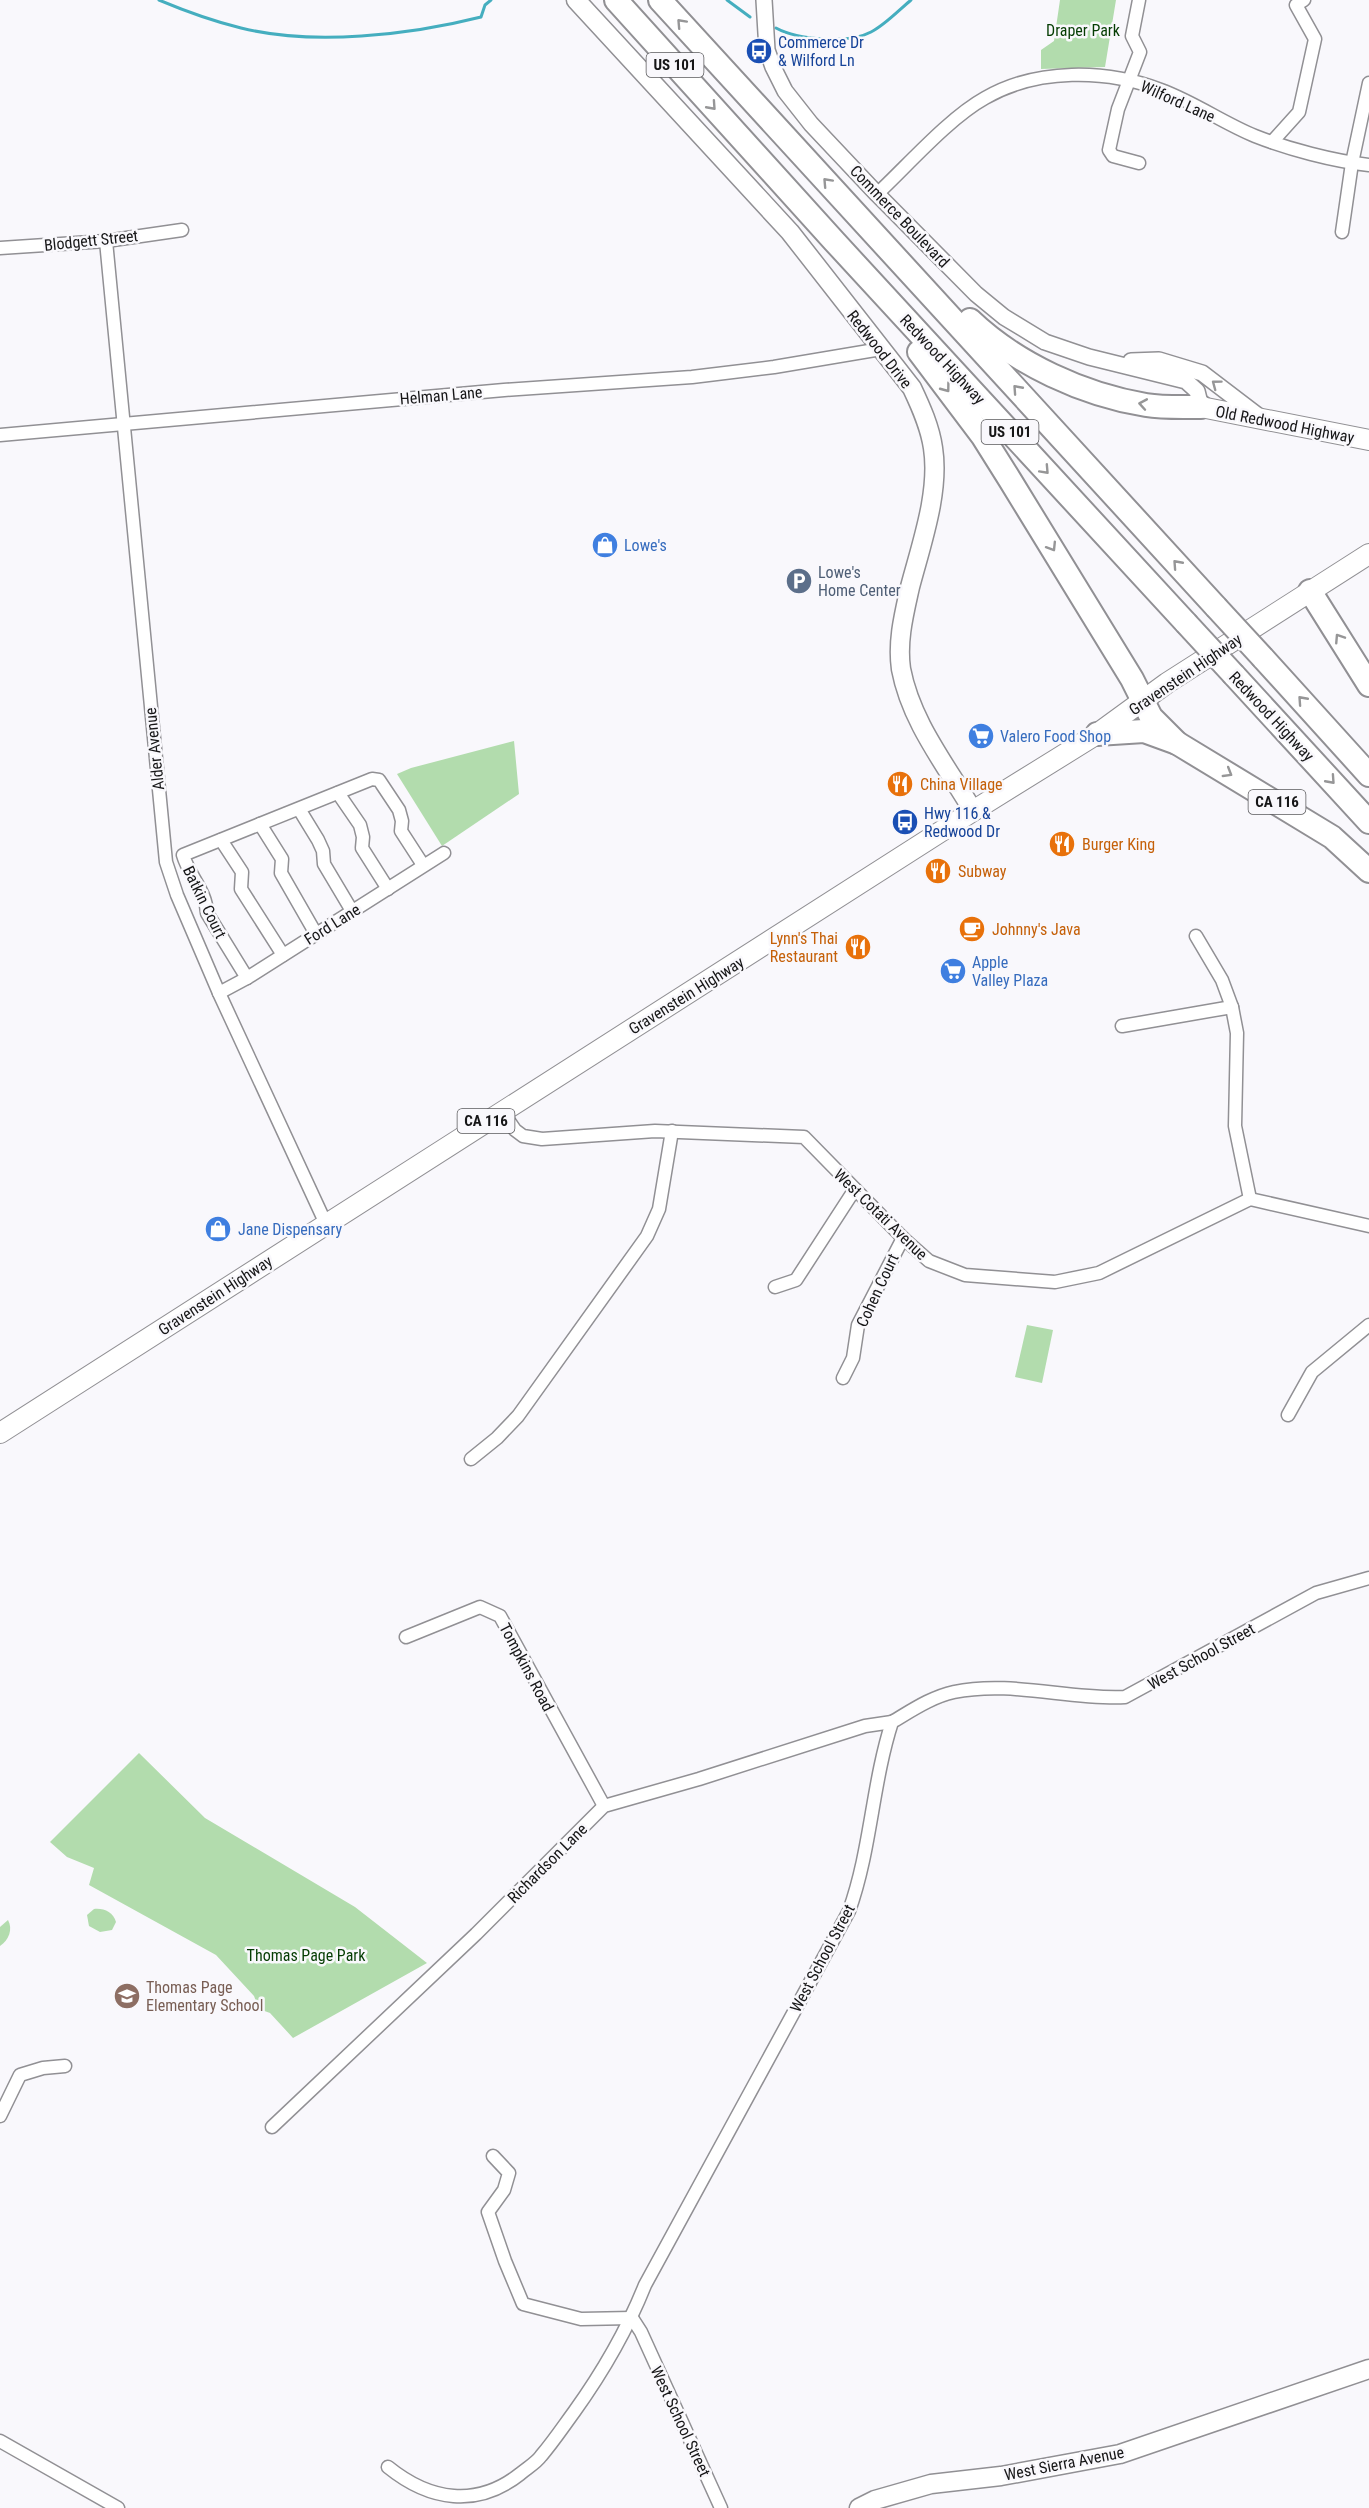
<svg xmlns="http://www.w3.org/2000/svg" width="1369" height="2508" viewBox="0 0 1369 2508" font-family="'Roboto Condensed',sans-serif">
  <rect width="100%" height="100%" fill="#f9f8fc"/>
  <g fill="#b2dcad">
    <polygon points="1060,0 1116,0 1105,67 1041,69 1041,50 1054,41"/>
    <polygon points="514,741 519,794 442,846 397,774 411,768"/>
    <polygon points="1027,1325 1053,1330 1042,1383 1015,1377"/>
    <polygon points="139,1753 205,1818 355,1907 427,1963 293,2038 270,2013 259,2009 254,1996 216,1955 89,1885 94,1868 67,1857 50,1842"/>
    <path d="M94,1909C104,1908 113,1912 116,1922L112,1930L100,1932L89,1926L87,1915Z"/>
    <path d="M8,1920C13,1929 9,1940 0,1946V1927Z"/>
  </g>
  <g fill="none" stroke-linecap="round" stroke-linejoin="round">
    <g stroke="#45aebf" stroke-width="3">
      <path d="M159,0C185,11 213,21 241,28C313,46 410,35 481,17L485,5L491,0"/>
      <polyline points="727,0 750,17"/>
      <path d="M776,28C798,40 849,44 871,32C885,25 899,10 911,0"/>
    </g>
    <defs>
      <g id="minor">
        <polyline points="1139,0 1132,36 1140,52 1118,109 1109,150 1113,156 1139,163"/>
        <polyline points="1272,142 1299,112 1315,39 1296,5 1304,0"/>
        <path d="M877,194C908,165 949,118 985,98C1037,68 1106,69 1161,90C1194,102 1223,123 1255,136C1288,149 1333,161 1369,165"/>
        <polyline points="1342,232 1352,163 1369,83"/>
        <polyline points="106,241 166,862 177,895 219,993 326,1224"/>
        <polyline points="0,248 106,241 182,230"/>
        <polyline points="0,435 504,390 692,377 774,367 881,349"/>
        <polyline points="338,793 360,825 363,837 362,848 388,889"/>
        <polyline points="299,809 318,840 323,851 324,864 352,911"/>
        <polyline points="260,824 282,859 281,873 316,934"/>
        <polyline points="221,840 242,872 241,889 283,955"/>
        <polyline points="1196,936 1222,980 1232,1007 1237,1033 1235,1126 1250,1199"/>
        <path d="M247,978L207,913C206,890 189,876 183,855L372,779L379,780L399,810L402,821L401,831L423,865"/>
        <polyline points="219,993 247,978 444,853"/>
        <polyline points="1122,1026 1232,1007"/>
        <polyline points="502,1111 515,1130 523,1136 542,1139 655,1131 804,1137 903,1238 929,1261 965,1275 1055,1282 1099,1273 1250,1199 1369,1226"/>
        <polyline points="775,1287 796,1280 855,1189"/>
        <polyline points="843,1378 853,1358 858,1325 903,1238"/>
        <polyline points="1288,1415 1312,1372 1369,1325"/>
        <polyline points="471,1459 497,1438 518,1416 647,1236 659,1209 672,1131"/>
        <polyline points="406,1637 480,1607 500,1616 604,1806"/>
        <polyline points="0,2116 20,2075 43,2068 65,2066"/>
        <polyline points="272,2127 476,1934 604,1806 699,1779 865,1726 892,1722"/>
        <polyline points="493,2156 509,2173 504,2190 488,2212 505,2261 523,2304 581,2319 632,2318"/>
        <polyline points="632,2318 641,2332 721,2508"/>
        <polyline points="0,2441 118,2508"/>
        <path d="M388,2467C430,2501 477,2508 520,2474C527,2468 536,2463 541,2456C553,2442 563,2427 574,2412C602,2373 627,2330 645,2285L849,1911C871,1850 872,1784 892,1722C911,1711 931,1697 954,1692C1011,1680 1069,1700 1125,1697L1316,1593L1369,1578"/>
      </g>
      <g id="tertiary">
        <polyline points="764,0 767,50 773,67 785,91 811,124 877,194 976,294 1004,317 1045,342 1089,357 1186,381 1197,391 1201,407"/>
        <polyline points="1131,361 1159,360 1202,373 1261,418"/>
      </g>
      <g id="secondary">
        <path d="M576,0L790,232L912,388C921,407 930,427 933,448C940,492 921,545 910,587C904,614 897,641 901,669C911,722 946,765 973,811"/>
        <polyline points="859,2508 875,2500 931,2484 1001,2476 1120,2454 1369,2369"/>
      </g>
      <g id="primary">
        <polyline points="1201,407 1369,440"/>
        <polyline points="0,1433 973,811 1097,734 1167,683 1369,554"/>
      </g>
      <g id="motorway">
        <polyline points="616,0 834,241 1186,623"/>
        <polyline points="660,0 1216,607"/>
        <path d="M970,320C1016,364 1084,395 1146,405C1164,408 1184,407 1201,407"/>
        <polyline points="919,352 983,437 1010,480 1132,679 1151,717 1177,743"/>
        <polyline points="1310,591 1369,685"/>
        <polyline points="1263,658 1369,775"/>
        <polyline points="1234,675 1369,822"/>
        <polyline points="1097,734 1144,731 1177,743 1332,837 1369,871"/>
      </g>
    </defs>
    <use href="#minor" stroke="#919094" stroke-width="15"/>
    <use href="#tertiary" stroke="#919094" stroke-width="18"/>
    <use href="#secondary" stroke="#919094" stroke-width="21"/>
    <use href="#primary" stroke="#919094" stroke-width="22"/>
    <use href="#motorway" stroke="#919094" stroke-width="26"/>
    <use href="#minor" stroke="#fff" stroke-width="12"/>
    <use href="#tertiary" stroke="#fff" stroke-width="15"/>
    <use href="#secondary" stroke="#fff" stroke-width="18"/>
    <use href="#primary" stroke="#fff" stroke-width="20"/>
    <use href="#motorway" stroke="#fff" stroke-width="22"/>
    <defs>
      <g id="motorway-bridge">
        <polyline points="1216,607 1263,658"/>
        <polyline points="1186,623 1234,675"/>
      </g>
    </defs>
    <use href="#motorway-bridge" stroke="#919094" stroke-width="26" stroke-linecap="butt"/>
    <use href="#motorway-bridge" stroke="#fff" stroke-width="22"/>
  </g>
  <defs><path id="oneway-chevron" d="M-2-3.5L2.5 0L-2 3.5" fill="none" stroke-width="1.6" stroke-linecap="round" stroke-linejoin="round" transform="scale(1.5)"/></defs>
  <g stroke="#969697">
    <use href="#oneway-chevron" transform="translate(681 23) rotate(-133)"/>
    <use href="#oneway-chevron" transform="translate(712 106) rotate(48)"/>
    <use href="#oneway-chevron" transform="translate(827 182) rotate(-133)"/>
    <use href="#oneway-chevron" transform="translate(1216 384) rotate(-143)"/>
    <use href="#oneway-chevron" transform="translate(946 388) rotate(53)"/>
    <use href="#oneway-chevron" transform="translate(1017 389) rotate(-132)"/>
    <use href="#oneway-chevron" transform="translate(1143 404) rotate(-170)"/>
    <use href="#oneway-chevron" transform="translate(1045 470) rotate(47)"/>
    <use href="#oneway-chevron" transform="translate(1052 547) rotate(58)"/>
    <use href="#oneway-chevron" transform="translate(1177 564) rotate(-132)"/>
    <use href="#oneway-chevron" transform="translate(1339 638) rotate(-123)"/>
    <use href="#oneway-chevron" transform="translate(1302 700) rotate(-132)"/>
    <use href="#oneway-chevron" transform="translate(1228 773) rotate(31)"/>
    <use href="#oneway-chevron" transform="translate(1331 780) rotate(48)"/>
  </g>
  <defs>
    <symbol id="bus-disc" viewBox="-11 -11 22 22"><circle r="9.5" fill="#1a4fb4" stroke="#f9f8fc"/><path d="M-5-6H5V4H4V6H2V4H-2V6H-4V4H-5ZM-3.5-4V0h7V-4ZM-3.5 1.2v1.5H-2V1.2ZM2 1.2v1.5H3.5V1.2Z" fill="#fff"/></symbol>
    <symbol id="shop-disc" viewBox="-11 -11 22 22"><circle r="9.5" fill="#3f7fe0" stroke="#f9f8fc"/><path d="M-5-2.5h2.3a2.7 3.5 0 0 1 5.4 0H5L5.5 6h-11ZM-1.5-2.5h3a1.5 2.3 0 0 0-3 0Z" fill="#fff"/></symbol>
    <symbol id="parking-disc" viewBox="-11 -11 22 22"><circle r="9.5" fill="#5c6f8a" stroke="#f9f8fc"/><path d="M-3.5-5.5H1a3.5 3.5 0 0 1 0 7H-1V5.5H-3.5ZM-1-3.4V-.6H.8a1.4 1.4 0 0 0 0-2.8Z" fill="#fff"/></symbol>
    <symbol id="supermarket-disc" viewBox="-11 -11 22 22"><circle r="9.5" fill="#3f7fe0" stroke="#f9f8fc"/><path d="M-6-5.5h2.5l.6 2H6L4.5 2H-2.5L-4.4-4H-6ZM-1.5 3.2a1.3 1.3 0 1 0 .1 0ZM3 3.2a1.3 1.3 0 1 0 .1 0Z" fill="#fff"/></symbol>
    <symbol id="restaurant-disc" viewBox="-11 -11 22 22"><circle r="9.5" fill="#e8710a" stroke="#f9f8fc"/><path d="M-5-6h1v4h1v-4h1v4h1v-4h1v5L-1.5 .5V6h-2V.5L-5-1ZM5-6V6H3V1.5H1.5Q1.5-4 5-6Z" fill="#fff"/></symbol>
    <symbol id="cafe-disc" viewBox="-11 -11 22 22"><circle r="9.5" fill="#e8710a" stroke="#f9f8fc"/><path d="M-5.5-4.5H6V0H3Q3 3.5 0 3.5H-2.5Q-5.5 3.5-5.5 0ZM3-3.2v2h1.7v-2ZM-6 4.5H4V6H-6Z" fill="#fff"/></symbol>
    <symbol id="school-disc" viewBox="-11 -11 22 22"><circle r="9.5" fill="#8d6e63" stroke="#f9f8fc"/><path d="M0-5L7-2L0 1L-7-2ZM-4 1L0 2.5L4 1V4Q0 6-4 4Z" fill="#fff"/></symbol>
  </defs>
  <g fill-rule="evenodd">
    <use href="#bus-disc" x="744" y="36" width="30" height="30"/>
    <use href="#shop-disc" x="590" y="530" width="30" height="30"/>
    <use href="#parking-disc" x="784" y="566" width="30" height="30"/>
    <use href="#supermarket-disc" x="966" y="721" width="30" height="30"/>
    <use href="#restaurant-disc" x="885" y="769" width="30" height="30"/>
    <use href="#bus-disc" x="890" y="807" width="30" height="30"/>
    <use href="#restaurant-disc" x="1047" y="829" width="30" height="30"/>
    <use href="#restaurant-disc" x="923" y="856" width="30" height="30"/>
    <use href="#cafe-disc" x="957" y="914" width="30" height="30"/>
    <use href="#restaurant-disc" x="843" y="932" width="30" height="30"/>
    <use href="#supermarket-disc" x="938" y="956" width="30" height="30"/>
    <use href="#shop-disc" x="203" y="1214" width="30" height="30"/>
    <use href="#school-disc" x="112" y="1981" width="30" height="30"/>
  </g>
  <g text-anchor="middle" stroke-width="5" stroke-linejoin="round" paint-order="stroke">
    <g fill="#f9f8fc" stroke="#5a5a5c" stroke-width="1.5">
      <rect x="646.5" y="53" width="57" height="24" rx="4.5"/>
      <rect x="981.5" y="420" width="57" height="24" rx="4.5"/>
      <rect x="1248.5" y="790" width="57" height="24" rx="4.5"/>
      <rect x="457.5" y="1109" width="57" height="24" rx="4.5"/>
    </g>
    <g font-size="15" font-weight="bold" fill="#161617">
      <text x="675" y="70">US 101</text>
      <text x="1010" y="437">US 101</text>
      <text x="1277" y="807">CA 116</text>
      <text x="486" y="1126">CA 116</text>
    </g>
    <g font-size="16" fill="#053d03" stroke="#f9f8fc">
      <text x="1083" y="36">Draper Park</text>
      <text x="306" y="1961">Thomas Page Park</text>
    </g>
    <g font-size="16" fill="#164399" stroke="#f9f8fc" text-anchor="start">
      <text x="778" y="48">Commerce Dr<tspan x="778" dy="18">&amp; Wilford Ln</tspan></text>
      <text x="924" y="819">Hwy 116 &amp;<tspan x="924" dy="18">Redwood Dr</tspan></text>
    </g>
    <g font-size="16" fill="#161617" stroke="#f9f8fc">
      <text transform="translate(1178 101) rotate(24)" y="6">Wilford Lane</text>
      <text transform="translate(900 216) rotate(46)" y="6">Commerce Boulevard</text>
      <text transform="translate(91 240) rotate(-6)" y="6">Blodgett Street</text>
      <text transform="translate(880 349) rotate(52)" y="6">Redwood Drive</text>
      <text transform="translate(943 359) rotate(47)" y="6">Redwood Highway</text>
      <text transform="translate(441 395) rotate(-5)" y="6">Helman Lane</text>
      <text transform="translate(1285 424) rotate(11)" y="6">Old Redwood Highway</text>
      <text transform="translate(1185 674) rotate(-34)" y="6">Gravenstein Highway</text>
      <text transform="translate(1272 716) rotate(47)" y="6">Redwood Highway</text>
      <text transform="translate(154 749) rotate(-96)" y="6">Alder Avenue</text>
      <text transform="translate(205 902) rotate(64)" y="6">Batkin Court</text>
      <text transform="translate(332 924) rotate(-32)" y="6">Ford Lane</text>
      <text transform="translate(686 995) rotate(-32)" y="6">Gravenstein Highway</text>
      <text transform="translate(881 1214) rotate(44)" y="6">West Cotati Avenue</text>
      <text transform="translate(877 1290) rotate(-65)" y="6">Cohen Court</text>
      <text transform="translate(215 1295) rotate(-33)" y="6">Gravenstein Highway</text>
      <text transform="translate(1201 1656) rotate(-29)" y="6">West School Street</text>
      <text transform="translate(527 1667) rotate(62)" y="6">Tompkins Road</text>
      <text transform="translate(547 1863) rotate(-45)" y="6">Richardson Lane</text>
      <text transform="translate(822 1958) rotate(-62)" y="6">West School Street</text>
      <text transform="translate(681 2421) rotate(65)" y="6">West School Street</text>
      <text transform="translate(1064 2463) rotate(-11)" y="6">West Sierra Avenue</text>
    </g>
    <g font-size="16" fill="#366cbe" stroke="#f9f8fc" text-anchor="start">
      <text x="624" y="551">Lowe's</text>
      <text x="1000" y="742">Valero Food Shop</text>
      <text x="972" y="968">Apple<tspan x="972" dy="18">Valley Plaza</tspan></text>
      <text x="238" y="1235">Jane Dispensary</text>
    </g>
    <g font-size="16" fill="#4e5e75" stroke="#f9f8fc" text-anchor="start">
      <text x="818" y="578">Lowe's<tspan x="818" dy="18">Home Center</tspan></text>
    </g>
    <g font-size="16" fill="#c56008" stroke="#f9f8fc" text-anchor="start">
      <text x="920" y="790">China Village</text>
      <text x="1082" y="850">Burger King</text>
      <text x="958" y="877">Subway</text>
      <text x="992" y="935">Johnny's Java</text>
      <text x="838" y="944" text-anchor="end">Lynn's Thai<tspan x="838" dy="18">Restaurant</tspan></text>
    </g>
    <g font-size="16" fill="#785e54" stroke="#f9f8fc" text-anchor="start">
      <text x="146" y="1993">Thomas Page<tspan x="146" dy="18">Elementary School</tspan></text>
    </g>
  </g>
</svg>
